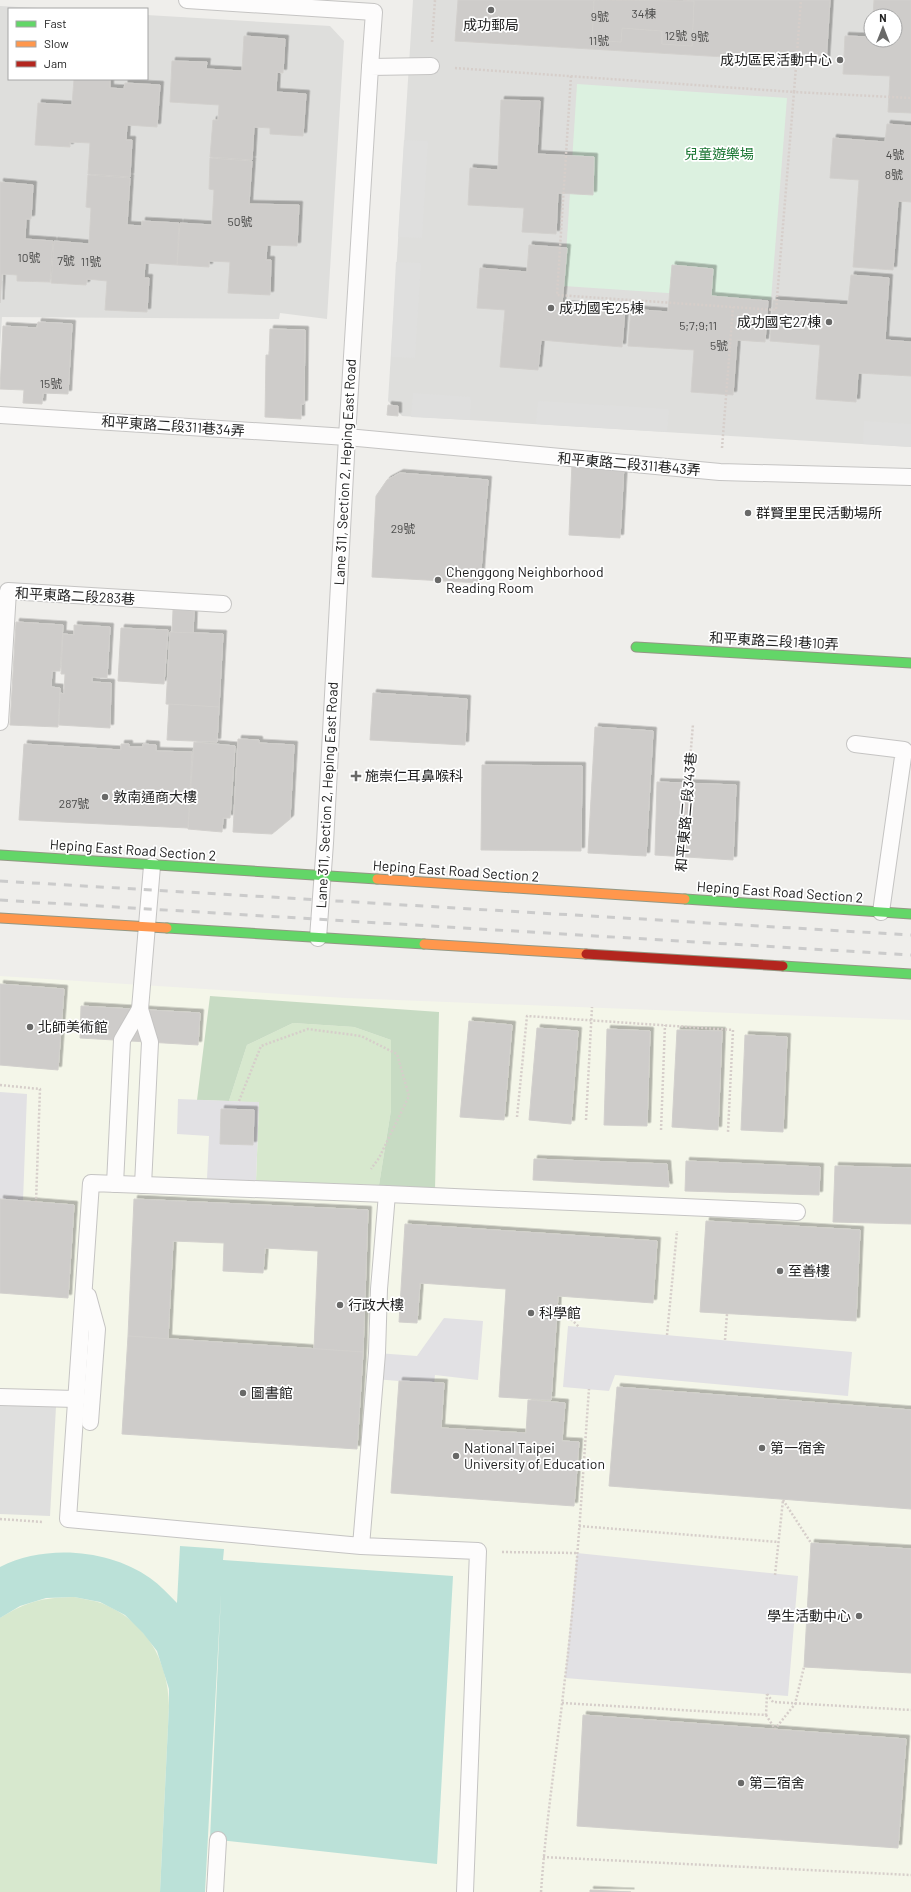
<svg xmlns="http://www.w3.org/2000/svg" width="911" height="1892" viewBox="0 0 911 1892" font-family="Barlow,'Noto Sans TC',sans-serif">
  <defs>
    <filter id="shadow"><feDropShadow dx="3.5" dy="-3.5" stdDeviation="0" flood-color="#0004"/></filter>
  </defs>
  <rect width="100%" height="100%" fill="#efeeeb"/>
  <g fill="#dededc" fill-rule="evenodd">
    <path d="M413,0H911V447L402,416L388,401ZM871,16H895V40H871Z"/>
    <polygon points="0,6 56,9 9,9 9,79 147,79 147,15 330,26 344,41 327,319 280,313 279,319 2,317 0,348"/>
  </g>
  <polygon fill="#f4f6e9" points="0,976 346,998 911,1020 911,1892 0,1892"/>
  <g fill="#d7e8ce">
    <polygon points="293,1023 354,1027 391,1040 391,1110 379,1185 256,1181 259,1103 229,1101 247,1045"/>
    <path d="M74,1597C82,1599 92,1600 101,1603C145,1620 168,1659 169,1706L160,1892H0V1618C28,1601 41,1598 74,1597Z"/>
  </g>
  <polygon fill="#c7dbc3" points="210,996 439,1012 435,1190 379,1185 391,1110 391,1040 354,1027 293,1023 247,1045 229,1101 197,1100"/>
  <polygon fill="#dcf1e0" points="577,84 787,98 771,300 564,286"/>
  <path fill="#bbe1d8" d="M180,1546L224,1549L223,1560L453,1576L437,1864L210,1839L221,1594L205,1892H160L169,1706V1689L157,1651L143,1633L125,1615L100,1602L74,1597L46,1598L20,1606L0,1618V1567C45,1544 109,1549 150,1578C160,1585 168,1594 177,1603Z"/>
  <g fill="#dfdfde">
    <polygon points="404,140 428,141 422,238 398,237"/>
    <polygon points="396,262 421,263 415,358 391,357"/>
    <polygon points="413,393 471,397 470,420 411,417"/>
    <polygon points="538,401 669,409 667,432 536,424"/>
    <polygon points="864,421 911,424 911,447 863,444"/>
    <polygon points="0,1404 56,1407 50,1516 0,1514"/>
  </g>
  <g fill="#e2e1e4">
    <polygon points="0,1092 27,1094 23,1201 0,1199"/>
    <polygon points="178,1099 259,1102 256,1181 207,1179 209,1136 177,1134"/>
    <polygon points="444,1318 483,1321 478,1380 435,1375 434,1384 375,1379 377,1353 417,1356"/>
    <polygon points="568,1326 852,1352 848,1396 615,1375 609,1391 563,1387"/>
    <polygon points="577,1553 798,1576 788,1696 565,1678"/>
  </g>
  <g fill="#ceccca" stroke="#d2d0cd" filter="url(#shadow)">
    <polygon points="458,0 594,0 592,40 621,42 622,28 662,31 662,44 692,46 694,1 683,0 830,0 826,63 455,41"/>
    <polygon points="594,0 694,1 692,46 662,44 662,31 622,28 621,42 592,40"/>
    <polygon points="874,0 911,0 911,113 888,112 890,76 843,74 845,36 871,37 871,40 895,40 895,16 873,16"/>
    <polygon points="244,36 285,39 283,73 277,72 276,92 306,94 303,136 270,134 270,128 254,127 252,160 210,157 213,120 218,120 219,105 170,102 172,61 207,62 206,69 242,71"/>
    <polygon points="74,79 110,79 110,88 124,89 125,83 160,85 157,127 127,125 126,140 132,140 130,177 88,174 90,143 70,142 70,147 35,145 38,103 72,105"/>
    <polygon points="501,100 540,101 537,154 594,157 593,195 558,193 556,234 522,232 524,208 468,205 470,168 498,170"/>
    <polygon points="887,124 911,126 911,202 898,201 893,270 853,267 859,180 830,178 833,138 885,142"/>
    <polygon points="210,158 252,161 249,204 299,205 297,246 267,245 266,260 271,260 270,295 228,293 230,262 209,261 209,267 177,265 180,223 212,225 214,190 209,189"/>
    <polygon points="88,175 130,178 127,225 142,226 142,221 179,223 177,265 145,263 144,278 149,278 147,312 105,310 107,281 87,279 86,285 51,283 54,241 89,244 91,208 86,207"/>
    <polygon points="0,182 33,185 31,219 26,219 25,239 53,241 50,282 17,281 17,275 2,274 0,303"/>
    <polygon points="529,245 567,248 562,304 625,309 622,347 541,340 538,370 500,367 505,310 477,308 480,268 527,272"/>
    <polygon points="672,265 713,269 711,296 768,301 765,342 737,340 733,395 691,392 694,350 628,346 631,309 668,312"/>
    <polygon points="851,275 889,278 885,340 911,342 911,376 858,373 856,402 816,399 820,345 770,341 773,300 848,305"/>
    <polygon points="38,322 72,324 68,394 43,393 42,404 23,403 24,390 0,389 3,326 37,328"/>
    <polygon points="270,329 305,330 304,404 301,404 301,419 265,417 266,355 269,355"/>
    <polygon points="388,405 398,406 398,416 387,415"/>
    <polygon points="572,462 624,465 620,538 569,535"/>
    <polygon points="400,473 488,480 480,583 372,577 376,496 387,480"/>
    <polygon points="173,610 194,611 193,633 172,632"/>
    <polygon points="16,622 63,625 60,671 52,671 51,687 60,688 58,727 10,725"/>
    <polygon points="74,625 110,627 107,678 92,677 92,682 111,683 110,728 59,725 60,693 64,694 65,674 61,674 63,634 74,635"/>
    <polygon points="121,628 168,630 164,684 118,681"/>
    <polygon points="170,632 223,634 219,707 166,704"/>
    <polygon points="373,693 467,699 465,745 370,740"/>
    <polygon points="169,704 219,707 217,742 167,740"/>
    <polygon points="595,727 653,731 646,856 588,853"/>
    <polygon points="238,739 259,740 259,743 294,745 290,819 272,834 233,832"/>
    <polygon points="194,742 235,746 230,818 223,818 222,832 188,829"/>
    <polygon points="24,744 121,750 121,744 129,744 129,747 143,747 143,744 156,745 156,751 192,752 188,828 19,820"/>
    <polygon points="482,765 582,766 581,851 481,850"/>
    <polygon points="657,782 736,785 733,860 655,855"/>
    <polygon points="0,984 64,989 58,1070 0,1065"/>
    <polygon points="81,1006 200,1013 198,1045 80,1038"/>
    <polygon points="469,1021 512,1025 504,1120 460,1117"/>
    <polygon points="537,1028 578,1031 571,1124 529,1120"/>
    <polygon points="607,1029 650,1031 647,1126 604,1125"/>
    <polygon points="677,1030 722,1031 718,1130 672,1127"/>
    <polygon points="745,1035 787,1037 783,1132 741,1130"/>
    <polygon points="221,1109 254,1110 253,1145 220,1144"/>
    <polygon points="534,1159 667,1164 669,1187 533,1180"/>
    <polygon points="686,1161 820,1167 819,1195 685,1191"/>
    <polygon points="835,1166 911,1168 911,1224 833,1222"/>
    <polygon points="0,1199 74,1205 68,1298 0,1293"/>
    <polygon points="134,1199 368,1210 363,1352 314,1349 318,1251 265,1248 263,1273 223,1271 224,1243 173,1241 168,1339 128,1336"/>
    <polygon points="706,1221 860,1230 856,1321 700,1312"/>
    <polygon points="405,1224 657,1241 653,1303 558,1296 551,1400 499,1397 506,1289 420,1283 417,1323 399,1322"/>
    <polygon points="128,1336 363,1352 357,1449 122,1434"/>
    <polygon points="399,1381 444,1383 441,1428 526,1433 528,1400 565,1403 562,1441 579,1442 574,1506 391,1493"/>
    <polygon points="617,1387 911,1410 911,1509 609,1486"/>
    <polygon points="811,1543 911,1549 911,1673 804,1667"/>
    <polygon points="583,1715 906,1739 898,1848 577,1826"/>
    <polygon points="590,1890 631,1892 590,1892"/>
  </g>
  <g fill="none" stroke-linecap="round" stroke-linejoin="round">
    <defs>
      <g id="lane">
        <polyline points="187,0 374,12 370,67"/>
        <polyline points="0,415 347,437 720,472 911,477"/>
        <polyline points="0,722 8,591 223,604"/>
        <polyline points="855,744 904,750 881,912"/>
        <polyline points="318,938 325,843 347,437 370,67 431,66"/>
        <polyline points="115,1184 122,1040 140,1009"/>
        <polyline points="143,1185 150,1042 140,1009 152,866"/>
        <polyline points="387,1194 797,1212"/>
        <polyline points="88,1296 97,1329 90,1422"/>
        <polyline points="0,1397 76,1399"/>
        <polyline points="361,1546 377,1353 379,1289 387,1194 91,1183 68,1519 361,1546 478,1551 465,1892"/>
        <polyline points="215,1892 218,1840"/>
      </g>
      <g id="fast">
        <polyline points="636,647 911,663"/>
        <polyline points="0,855 377,879"/>
        <polyline points="685,899 911,914"/>
        <polyline points="167,928 424,944"/>
        <polyline points="783,966 911,974"/>
      </g>
      <g id="slow">
        <polyline points="377,879 685,899"/>
        <polyline points="0,918 167,928"/>
        <polyline points="424,944 586,954"/>
      </g>
      <polyline id="jam" points="586,954 783,966"/>
    </defs>
    <use href="#lane" stroke="#c5c4c3" stroke-width="18"/>
    <use href="#fast" stroke="#939884" stroke-width="11"/>
    <use href="#slow" stroke="#939884" stroke-width="11"/>
    <use href="#jam" stroke="#939884" stroke-width="11"/>
    <g stroke="#d6ceca" stroke-width="2.5" stroke-dasharray="2 2" stroke-linecap="butt">
      <polyline points="432,42 435,0"/>
      <polyline points="455,68 794,92 801,0"/>
      <polyline points="571,76 557,295 776,310 794,92 911,98"/>
      <polyline points="722,448 733,307"/>
      <polyline points="681,871 693,724"/>
      <polyline points="0,1085 40,1089 36,1202"/>
      <polyline points="239,1101 261,1046 308,1029 361,1036 397,1054 409,1096 379,1158 371,1169"/>
      <polyline points="517,1117 527,1016 733,1030 728,1132"/>
      <polyline points="586,1120 592,1007"/>
      <polyline points="661,1130 665,1025"/>
      <polyline points="557,1305 579,1327"/>
      <polyline points="667,1335 677,1231"/>
      <polyline points="725,1340 727,1314"/>
      <polyline points="783,1500 811,1543"/>
      <polyline points="0,1519 43,1522"/>
      <polyline points="579,1526 778,1542"/>
      <polyline points="502,1552 577,1553"/>
      <polyline points="775,1575 783,1500"/>
      <polyline points="767,1694 773,1702 911,1710"/>
      <polyline points="562,1703 766,1715 767,1694"/>
      <polyline points="766,1715 775,1729 795,1704 804,1667"/>
      <polyline points="543,1857 911,1875"/>
      <path d="M541,1892C546,1820 557,1750 565,1678C577,1582 582,1485 589,1389"/>
    </g>
    <use href="#lane" stroke="#fdfcfc" stroke-width="16"/>
    <use href="#fast" stroke="#63d668" stroke-width="9"/>
    <use href="#slow" stroke="#ff974d" stroke-width="9"/>
    <use href="#jam" stroke="#b3261e" stroke-width="9"/>
    <g stroke="#cbcbcb" stroke-width="3" stroke-dasharray="8 8" stroke-linecap="butt">
      <polyline points="0,881 911,935"/>
      <polyline points="0,900 911,955"/>
    </g>
  </g>
  <g fill="#696968" stroke="#fff" stroke-width="1.5">
    <circle cx="491" cy="10" r="4"/>
    <circle cx="840" cy="60" r="4"/>
    <circle cx="551" cy="308" r="4"/>
    <circle cx="829" cy="322" r="4"/>
    <circle cx="748" cy="513" r="4"/>
    <circle cx="438" cy="580" r="4"/>
    <path d="M354 770h4v4h4v4h-4v4h-4v-4h-4v-4h4z"/>
    <circle cx="105" cy="797" r="4"/>
    <circle cx="30" cy="1027" r="4"/>
    <circle cx="780" cy="1271" r="4"/>
    <circle cx="340" cy="1305" r="4"/>
    <circle cx="531" cy="1313" r="4"/>
    <circle cx="243" cy="1393" r="4"/>
    <circle cx="762" cy="1448" r="4"/>
    <circle cx="456" cy="1456" r="4"/>
    <circle cx="859" cy="1616" r="4"/>
    <circle cx="741" cy="1783" r="4"/>
  </g>
  <g text-anchor="middle" stroke-width="3.5" stroke-linejoin="round" paint-order="stroke">
    <g font-size="12" fill="#4c4c4b">
      <text x="644" y="18">34棟</text>
      <text x="600" y="21">9號</text>
      <text x="676" y="40">12號</text>
      <text x="700" y="41">9號</text>
      <text x="599" y="45">11號</text>
      <text x="895" y="159">4號</text>
      <text x="894" y="179">8號</text>
      <text x="240" y="226">50號</text>
      <text x="29" y="262">10號</text>
      <text x="66" y="265">7號</text>
      <text x="91" y="266">11號</text>
      <text x="698" y="330">5;7;9;11</text>
      <text x="719" y="350">5號</text>
      <text x="51" y="388">15號</text>
      <text x="403" y="533">29號</text>
      <text x="74" y="808">287號</text>
    </g>
    <g font-size="14" fill="#212121" stroke="#fff" text-anchor="start">
      <text x="491" y="30" text-anchor="middle">成功郵局</text>
      <text x="832" y="65" text-anchor="end">成功區民活動中心</text>
      <text x="559" y="313">成功國宅25棟</text>
      <text x="821" y="327" text-anchor="end">成功國宅27棟</text>
      <text x="756" y="518">群賢里里民活動場所</text>
      <text x="446" y="577">Chenggong Neighborhood<tspan x="446" dy="16">Reading Room</tspan></text>
      <text x="365" y="781">施崇仁耳鼻喉科</text>
      <text x="113" y="802">敦南通商大樓</text>
      <text x="38" y="1032">北師美術館</text>
      <text x="788" y="1276">至善樓</text>
      <text x="348" y="1310">行政大樓</text>
      <text x="539" y="1318">科學館</text>
      <text x="251" y="1398">圖書館</text>
      <text x="464" y="1453">National Taipei<tspan x="464" dy="16">University of Education</tspan></text>
      <text x="770" y="1453">第一宿舍</text>
      <text x="851" y="1621" text-anchor="end">學生活動中心</text>
      <text x="749" y="1788">第二宿舍</text>
    </g>
    <g font-size="14" fill="#197632" stroke="#fff">
      <text x="719" y="159">兒童遊樂場</text>
    </g>
    <g font-size="14" fill="#212121" stroke="#fff">
      <text transform="translate(173 426) rotate(4)" y="5">和平東路二段311巷34弄</text>
      <text transform="translate(629 464) rotate(5)" y="5">和平東路二段311巷43弄</text>
      <text transform="translate(345 472) rotate(-87)" y="5">Lane 311, Section 2, Heping East Road</text>
      <text transform="translate(75 596) rotate(3)" y="5">和平東路二段283巷</text>
      <text transform="translate(774 641) rotate(3)" y="5">和平東路三段1巷10弄</text>
      <text transform="translate(327 795) rotate(-87)" y="5">Lane 311, Section 2, Heping East Road</text>
      <text transform="translate(686 812) rotate(-85)" y="5">和平東路二段343巷</text>
      <text transform="translate(133 850) rotate(4)" y="5">Heping East Road Section 2</text>
      <text transform="translate(456 871) rotate(4)" y="5">Heping East Road Section 2</text>
      <text transform="translate(780 892) rotate(4)" y="5">Heping East Road Section 2</text>
    </g>
  </g>
  <rect x="8" y="8" width="140" height="72" fill="#ffffff" stroke="#a6a6a6"/>
  <rect x="16" y="21" width="20" height="6" fill="#63d668" stroke="#a6a6a6"/>
  <text x="44" y="28" font-size="12" fill="#212121">Fast</text>
  <rect x="16" y="41" width="20" height="6" fill="#ff974d" stroke="#a6a6a6"/>
  <text x="44" y="48" font-size="12" fill="#212121">Slow</text>
  <rect x="16" y="61" width="20" height="6" fill="#b3261e" stroke="#a6a6a6"/>
  <text x="44" y="68" font-size="12" fill="#212121">Jam</text>
  <g transform="translate(883 28)"><circle r="19" fill="#ffffff" stroke="#a6a6a6"/>
  <path d="M0-3L7 15L0 10L-7 15Z" fill="#696968"/>
  <text y="-6" font-size="11" font-weight="bold" text-anchor="middle" fill="#212121">N</text>
  </g>
</svg>
